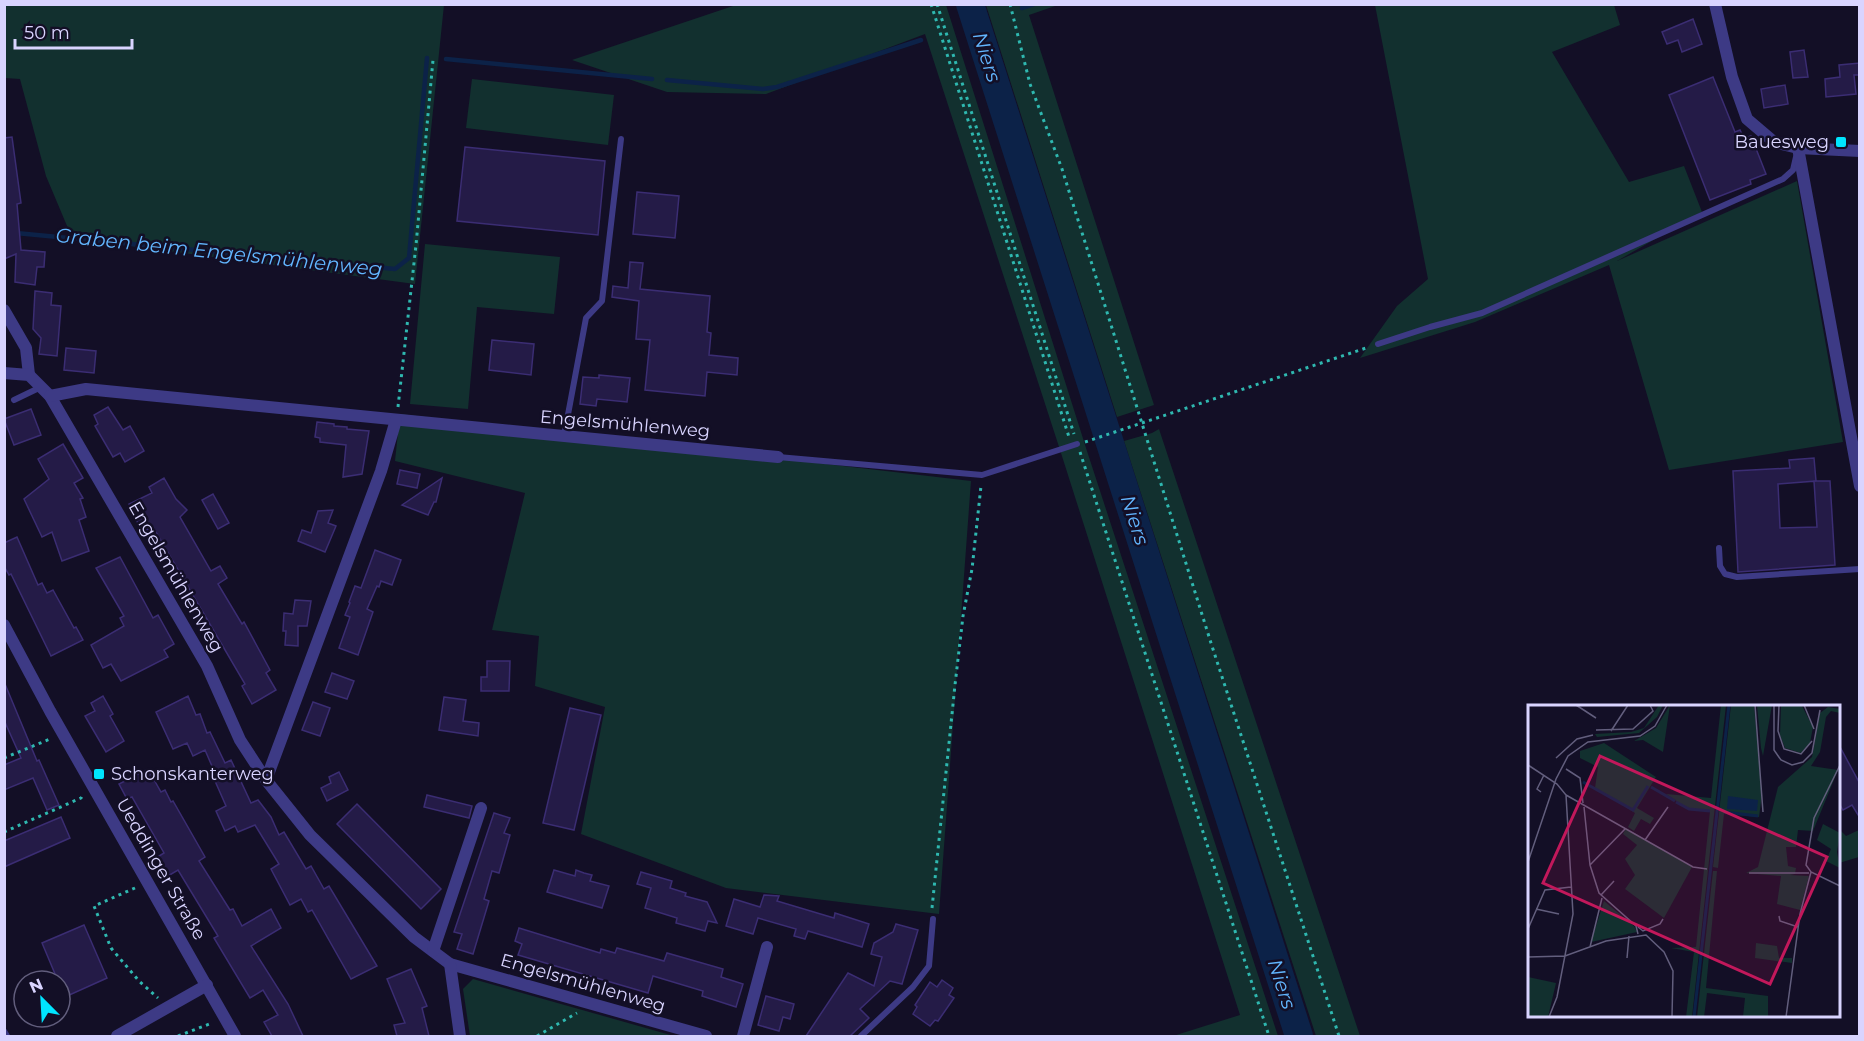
<svg xmlns="http://www.w3.org/2000/svg" width="1864" height="1041" viewBox="0 0 1864 1041" font-family="Montserrat,sans-serif">
  <rect width="100%" height="100%" fill="#130f26"/>
  <g fill="#12302f">
    <polygon points="4,5 444,5 415,284 101,242 70,233 46,176 20,79 5,78"/>
    <polygon points="736,5 946,5 1086,448 1278,1036 1173,1036 1240,1015 1061,453 925,34 766,94 667,92 572,60"/>
    <polygon points="986,5 1058,5 1029,15 1154,405 1117,417"/>
    <polygon points="1375,5 1614,5 1620,25 1552,52 1629,182 1684,166 1702,212 1617,261 1797,181 1843,442 1669,470 1609,265 1475,322 1360,358 1397,306 1428,279"/>
    <polygon points="472,79 614,95 608,145 466,128"/>
    <polygon points="425,244 560,257 554,314 477,307 468,409 410,404"/>
    <polygon points="400,414 971,481 939,914 726,888 581,834 605,707 535,686 539,636 492,630 525,493 395,461"/>
    <polygon points="1159,429 1360,1036 1316,1036 1124,441 1152,433"/>
    <polygon points="1838,828 1846,836 1859,830 1859,857 1839,863"/>
    <polygon points="473,979 674,1036 470,1036 463,989"/>
  </g>
  <g fill="none" stroke-linecap="round" stroke-linejoin="round">
    <g stroke="#0c2248" stroke-width="4.5">
      <polyline points="1022,8 1034,4"/>
      <polyline points="446,59 652,79"/>
      <polyline points="667,80 763,89 777,87 921,40"/>
      <polyline points="16,233 395,269 409,258 427,58"/>
    </g>
    <polyline stroke="#0c2248" stroke-width="28" points="970,4 1299,1036"/>
  </g>
  <g fill="#241b47" stroke="#3b2d73" stroke-width="1.5">
    <polygon points="1693,19 1702,44 1682,52 1678,40 1667,44 1662,32"/>
    <polygon points="1804,50 1808,77 1793,78 1790,52"/>
    <polygon points="1860,63 1860,75 1854,75 1856,94 1826,97 1825,79 1840,77 1839,65"/>
    <polygon points="1713,77 1735,132 1740,130 1744,138 1751,136 1766,174 1750,180 1751,184 1710,200 1669,95"/>
    <polygon points="1785,85 1788,104 1764,108 1761,89"/>
    <polygon points="12,137 21,203 17,204 21,250 45,252 44,267 37,267 35,285 15,282 16,254 4,259 4,138"/>
    <polygon points="465,147 605,161 598,235 457,221"/>
    <polygon points="637,192 679,196 675,238 633,234"/>
    <polygon points="630,262 643,263 640,289 710,296 707,332 711,333 709,355 738,358 737,375 707,372 705,396 645,390 650,340 636,339 639,301 612,297 613,286 628,288"/>
    <polygon points="35,291 52,293 51,305 61,306 57,356 39,354 41,338 33,329"/>
    <polygon points="492,340 534,344 531,375 489,370"/>
    <polygon points="66,348 96,351 94,373 64,370"/>
    <polygon points="599,375 630,378 627,402 597,399 596,406 580,404 583,377 599,378"/>
    <polygon points="108,407 123,430 130,426 144,451 125,462 120,453 113,457 95,426 98,424 94,415"/>
    <polygon points="31,409 41,435 14,445 4,419"/>
    <polygon points="317,422 334,424 334,426 347,427 347,429 369,431 362,474 343,477 346,445 320,442 320,438 315,437"/>
    <polygon points="63,444 83,478 74,483 83,498 80,499 86,517 79,520 89,551 62,561 52,532 42,537 24,499 49,479 38,459"/>
    <polygon points="1814,458 1816,481 1778,484 1780,528 1817,527 1814,481 1830,481 1835,565 1738,572 1733,471 1790,468 1789,460"/>
    <polygon points="400,470 420,474 417,488 397,484"/>
    <polygon points="164,478 176,499 187,510 180,517 211,571 220,566 227,578 218,584 242,624 244,622 270,670 266,673 276,690 252,704 242,686 245,684 153,527 142,532 129,504 152,493 149,487"/>
    <polygon points="442,478 436,502 434,502 428,515 402,505"/>
    <polygon points="213,494 229,523 218,529 202,500"/>
    <polygon points="333,510 328,523 336,526 325,552 298,541 302,530 311,533 318,511"/>
    <polygon points="17,537 38,585 42,583 47,593 53,590 74,628 76,627 83,640 51,656 11,574 9,575 4,566 4,543"/>
    <polygon points="375,550 401,560 392,585 381,581 379,587 377,586 367,609 373,612 358,655 339,648 350,617 345,615 350,603 349,602 355,586 361,588"/>
    <polygon points="120,557 153,618 158,615 174,644 164,650 168,657 121,681 111,664 103,668 91,645 124,626 120,618 124,616 96,568"/>
    <polygon points="295,600 311,601 307,626 298,626 298,646 285,645 286,631 283,631 284,613 293,614"/>
    <polygon points="487,661 510,661 509,691 481,691 481,677 487,677"/>
    <polygon points="332,673 354,681 347,699 325,692"/>
    <polygon points="5,684 37,761 39,760 59,805 47,810 33,778 4,790 4,765 21,758 4,720"/>
    <polygon points="103,696 113,714 110,716 124,741 106,752 85,716 95,711 91,703"/>
    <polygon points="188,696 196,715 200,714 207,733 210,732 225,763 231,760 251,803 258,800 271,817 279,835 284,832 306,869 311,866 324,889 329,886 377,966 351,979 312,910 308,912 301,899 290,905 271,869 279,864 255,825 238,832 235,826 225,831 216,811 226,806 215,781 218,780 205,750 193,756 187,743 173,749 156,712"/>
    <polygon points="444,697 466,700 463,721 479,723 478,736 439,730"/>
    <polygon points="313,702 330,708 320,736 302,730"/>
    <polygon points="570,708 601,715 574,830 543,823"/>
    <polygon points="1839,745 1860,784 1860,818 1852,805 1843,810 1839,803"/>
    <polygon points="148,769 161,792 165,790 171,802 173,801 205,857 199,861 230,910 233,909 242,926 271,909 281,928 251,946 288,1004 303,1036 272,1036 264,1022 278,1015 263,990 250,998 214,938 218,936 178,870 168,876 156,858 164,853 132,797 127,799 119,784"/>
    <polygon points="339,772 348,790 327,801 321,788 331,783 329,777"/>
    <polygon points="427,795 472,806 469,818 424,807"/>
    <polygon points="357,804 441,889 421,909 337,824"/>
    <polygon points="494,813 510,818 504,833 510,835 499,873 492,871 484,899 489,901 473,954 457,949 462,934 454,932"/>
    <polygon points="61,817 70,838 4,867 4,841"/>
    <polygon points="554,870 575,876 576,870 584,873 592,875 590,881 609,886 602,908 547,892"/>
    <polygon points="641,872 672,881 670,888 686,893 685,896 707,902 717,923 708,921 705,931 676,923 677,918 645,908 651,888 637,884"/>
    <polygon points="764,895 779,896 777,901 834,918 835,913 869,924 862,947 808,931 805,939 794,936 796,929 758,918 753,934 726,926 734,899 760,907"/>
    <polygon points="896,924 918,930 902,984 890,981 860,1009 869,1018 850,1036 806,1036 848,973 874,986 882,957 871,954 874,943 893,932"/>
    <polygon points="84,925 107,978 65,997 60,981 58,981 42,943"/>
    <polygon points="519,928 600,953 601,949 615,953 617,948 664,961 667,953 723,969 721,977 743,984 736,1007 702,996 703,991 653,976 648,993 518,955 522,944 515,941"/>
    <polygon points="411,969 427,1006 422,1008 429,1036 397,1036 394,1025 405,1023 387,979"/>
    <polygon points="942,980 953,988 949,995 954,998 938,1021 935,1020 930,1026 913,1014 917,1007 915,1005 930,982 937,987"/>
    <polygon points="766,996 794,1004 790,1019 783,1017 779,1031 758,1025"/>
  </g>
  <g fill="none" stroke-linecap="round" stroke-linejoin="round">
    <g stroke="#2fb8b0" stroke-width="3" stroke-dasharray="3 4.5" stroke-linecap="butt">
      <polyline points="931,4 1069,437"/>
      <polyline points="937,4 1074,434"/>
      <polyline points="1010,4 1030,84 1062,169 1211,643 1339,1036"/>
      <polyline points="398,407 416,245 433,60"/>
      <polyline points="1085,442 1369,347"/>
      <polyline points="1080,452 1269,1036"/>
      <polyline points="4,758 50,739"/>
      <polyline points="4,832 81,798 83,794"/>
      <polyline points="135,888 94,906 111,948 139,981 158,998"/>
      <polyline points="932,908 955,685 963,616 972,569 981,486"/>
      <polyline points="178,1036 212,1023"/>
      <polyline points="537,1036 577,1013"/>
    </g>
    <g stroke="#3d3a85" stroke-width="6">
      <polyline points="1378,344 1430,327 1482,313 1783,179 1793,170 1796,157"/>
      <polyline points="14,400 41,387"/>
      <polyline points="564,436 586,318 602,301 621,139"/>
      <polyline points="778,457 982,475 1077,444"/>
      <polyline points="1719,548 1720,566 1725,574 1737,577 1860,569"/>
      <polyline points="4,1031 7,1036"/>
      <polyline points="861,1036 913,987 929,966 933,919"/>
    </g>
    <g stroke="#3d3a85" stroke-width="12">
      <polyline points="1715,4 1732,77 1747,119 1774,142 1798,148 1860,151"/>
      <polyline points="1798,148 1860,486"/>
      <polyline points="4,310 26,348 29,375"/>
      <polyline points="4,373 29,375 50,396 207,666 240,740 266,780 310,835 414,937 450,964 706,1036"/>
      <polyline points="50,396 86,389 778,457"/>
      <polyline points="4,625 50,711 235,1036"/>
      <polyline points="266,780 381,471 396,420"/>
      <polyline points="433,951 481,808"/>
      <polyline points="450,964 460,1036"/>
      <polyline points="117,1036 207,985"/>
      <polyline points="743,1036 767,947"/>
    </g>
  </g>
  <g fill="#00e5ff" stroke="#130f26" stroke-width="2">
    <rect x="1835" y="136" width="12" height="12" rx="3"/>
    <rect x="93" y="768" width="12" height="12" rx="3"/>
  </g>
  <g text-anchor="middle" stroke-width="5" stroke-linejoin="round" paint-order="stroke">
    <g font-size="18" fill="#d9d4ff" stroke="#130f26" text-anchor="end">
      <text x="1829" y="148">Bauesweg</text>
      <text x="111" y="780" text-anchor="start">Schonskanterweg</text>
    </g>
    <g font-size="18" fill="#d9d4ff" stroke="#130f26">
      <text transform="translate(625 424) rotate(5)" y="6">Engelsmühlenweg</text>
      <text transform="translate(176 577) rotate(60)" y="6">Engelsmühlenweg</text>
      <text transform="translate(161 869) rotate(60)" y="6">Ueddinger Straße</text>
      <text transform="translate(583 983) rotate(16)" y="6">Engelsmühlenweg</text>
    </g>
    <g font-size="20" font-style="italic" fill="#62b6ff" stroke="#130f26">
      <text transform="translate(987 57) rotate(72)" y="7">Niers</text>
      <text transform="translate(219 252) rotate(6)" y="7">Graben beim Engelsmühlenweg</text>
      <text transform="translate(1135 520) rotate(72)" y="7">Niers</text>
      <text transform="translate(1282 984) rotate(72)" y="7">Niers</text>
    </g>
  </g>
  <g transform="translate(1528 705)">
    <rect width="312" height="312" fill="#130f26"/>
    <path d="M131,0H135L129,12L111,28L69,32L67,29L103,27L116,23ZM142,0L135,47L115,35L106,36L128,23ZM193,0H198L164,312H158L166,247L143,243L168,242L182,106L160,104L138,89L183,93ZM203,0H226L234,90L231,112L196,109L190,163L185,162ZM229,0H244L235,51L233,43ZM253,0L274,1L285,22L282,38L273,48L257,43L252,30ZM300,2L312,4V8L303,6L298,12L292,47L283,61L310,65L285,126L270,125L268,142H258L260,161L268,163L267,169L262,170L281,171L272,205L249,199L253,171L218,168L230,162L250,82L284,52L292,8ZM76,38L128,72L109,103L126,113L122,119L113,114L106,126L100,122L107,108L67,83L70,62L52,53V46ZM295,119L312,128L309,147L312,163L298,156L303,144L289,135ZM98,123L164,162L136,213L97,184L107,170L97,154L109,140L95,129ZM185,166H189L178,283L240,291V312H215L217,293L179,288L176,312H169ZM76,196L106,221L109,227L63,237ZM228,238L249,241L251,253H264V258L227,253ZM0,272L28,278L20,312H0Z" fill="#12302f"/>
    <path d="M200,91L230,95L229,106L199,104Z" fill="#0c2248"/>
    <path fill="none" stroke="#0c2248" stroke-width="3" d="M55,77L105,105L120,81M123,82L147,96M148,97L161,104L182,106M196,107L230,111M166,312L201,0"/>
    <path fill="none" stroke="#625e7d" stroke-width="1.5" d="M48,0L68,13M227,0L235,107M246,0V45L253,55L264,60L275,57L284,48L292,5M251,0L250,26L256,44L273,49L284,36M276,0L286,24M68,25L105,24L125,6L122,0M83,26L100,0M28,53L49,34L65,30M0,60L29,79L38,90L45,209L29,292L21,312M312,60L286,113L278,160L283,167L312,181M38,64L52,73L55,98M13,87L9,84L16,70M38,90L165,162L179,164M56,102L62,160L71,188L108,221L110,229M117,135L140,102M0,157L28,74L40,51L60,37L112,31L127,21L139,0M62,160L97,124M221,168H281M73,190L86,176M8,204L31,209M251,211L252,216L270,222M110,222L115,226L132,219L135,214M0,224L17,185L43,182M62,242L74,193M0,252L37,251L78,236L118,230L136,247L145,266L144,312M99,253L101,231M258,312L272,209L283,167"/>
    <path fill="#c2185b" fill-opacity="0.15" stroke="#c2185b" stroke-width="3" d="M72,51L299,152L242,279L15,178Z"/>
    <rect width="312" height="312" fill="none" stroke="#d9d4ff" stroke-width="3"/>
  </g>
  <rect width="1864" height="1041" fill="none" stroke="#d9d4ff" stroke-width="12"/>
  <g transform="translate(42 999) rotate(336)"><circle r="28" fill="#130f26" stroke="#625e7d" stroke-width="1.5"/>
  <path d="M0-4.5L10 22L0 15L-10 22Z" fill="#00e5ff"/>
  <text y="-9" font-size="16" font-weight="bold" text-anchor="middle" fill="#d9d4ff">N</text>
  </g>
  <path d="M15 39v9h117v-9" fill="none" stroke="#d9d4ff" stroke-width="3"/>
  <text x="24" y="39" font-size="18" fill="#d9d4ff" stroke="#130f26" stroke-width="4.5" paint-order="stroke">50 m</text>
</svg>
